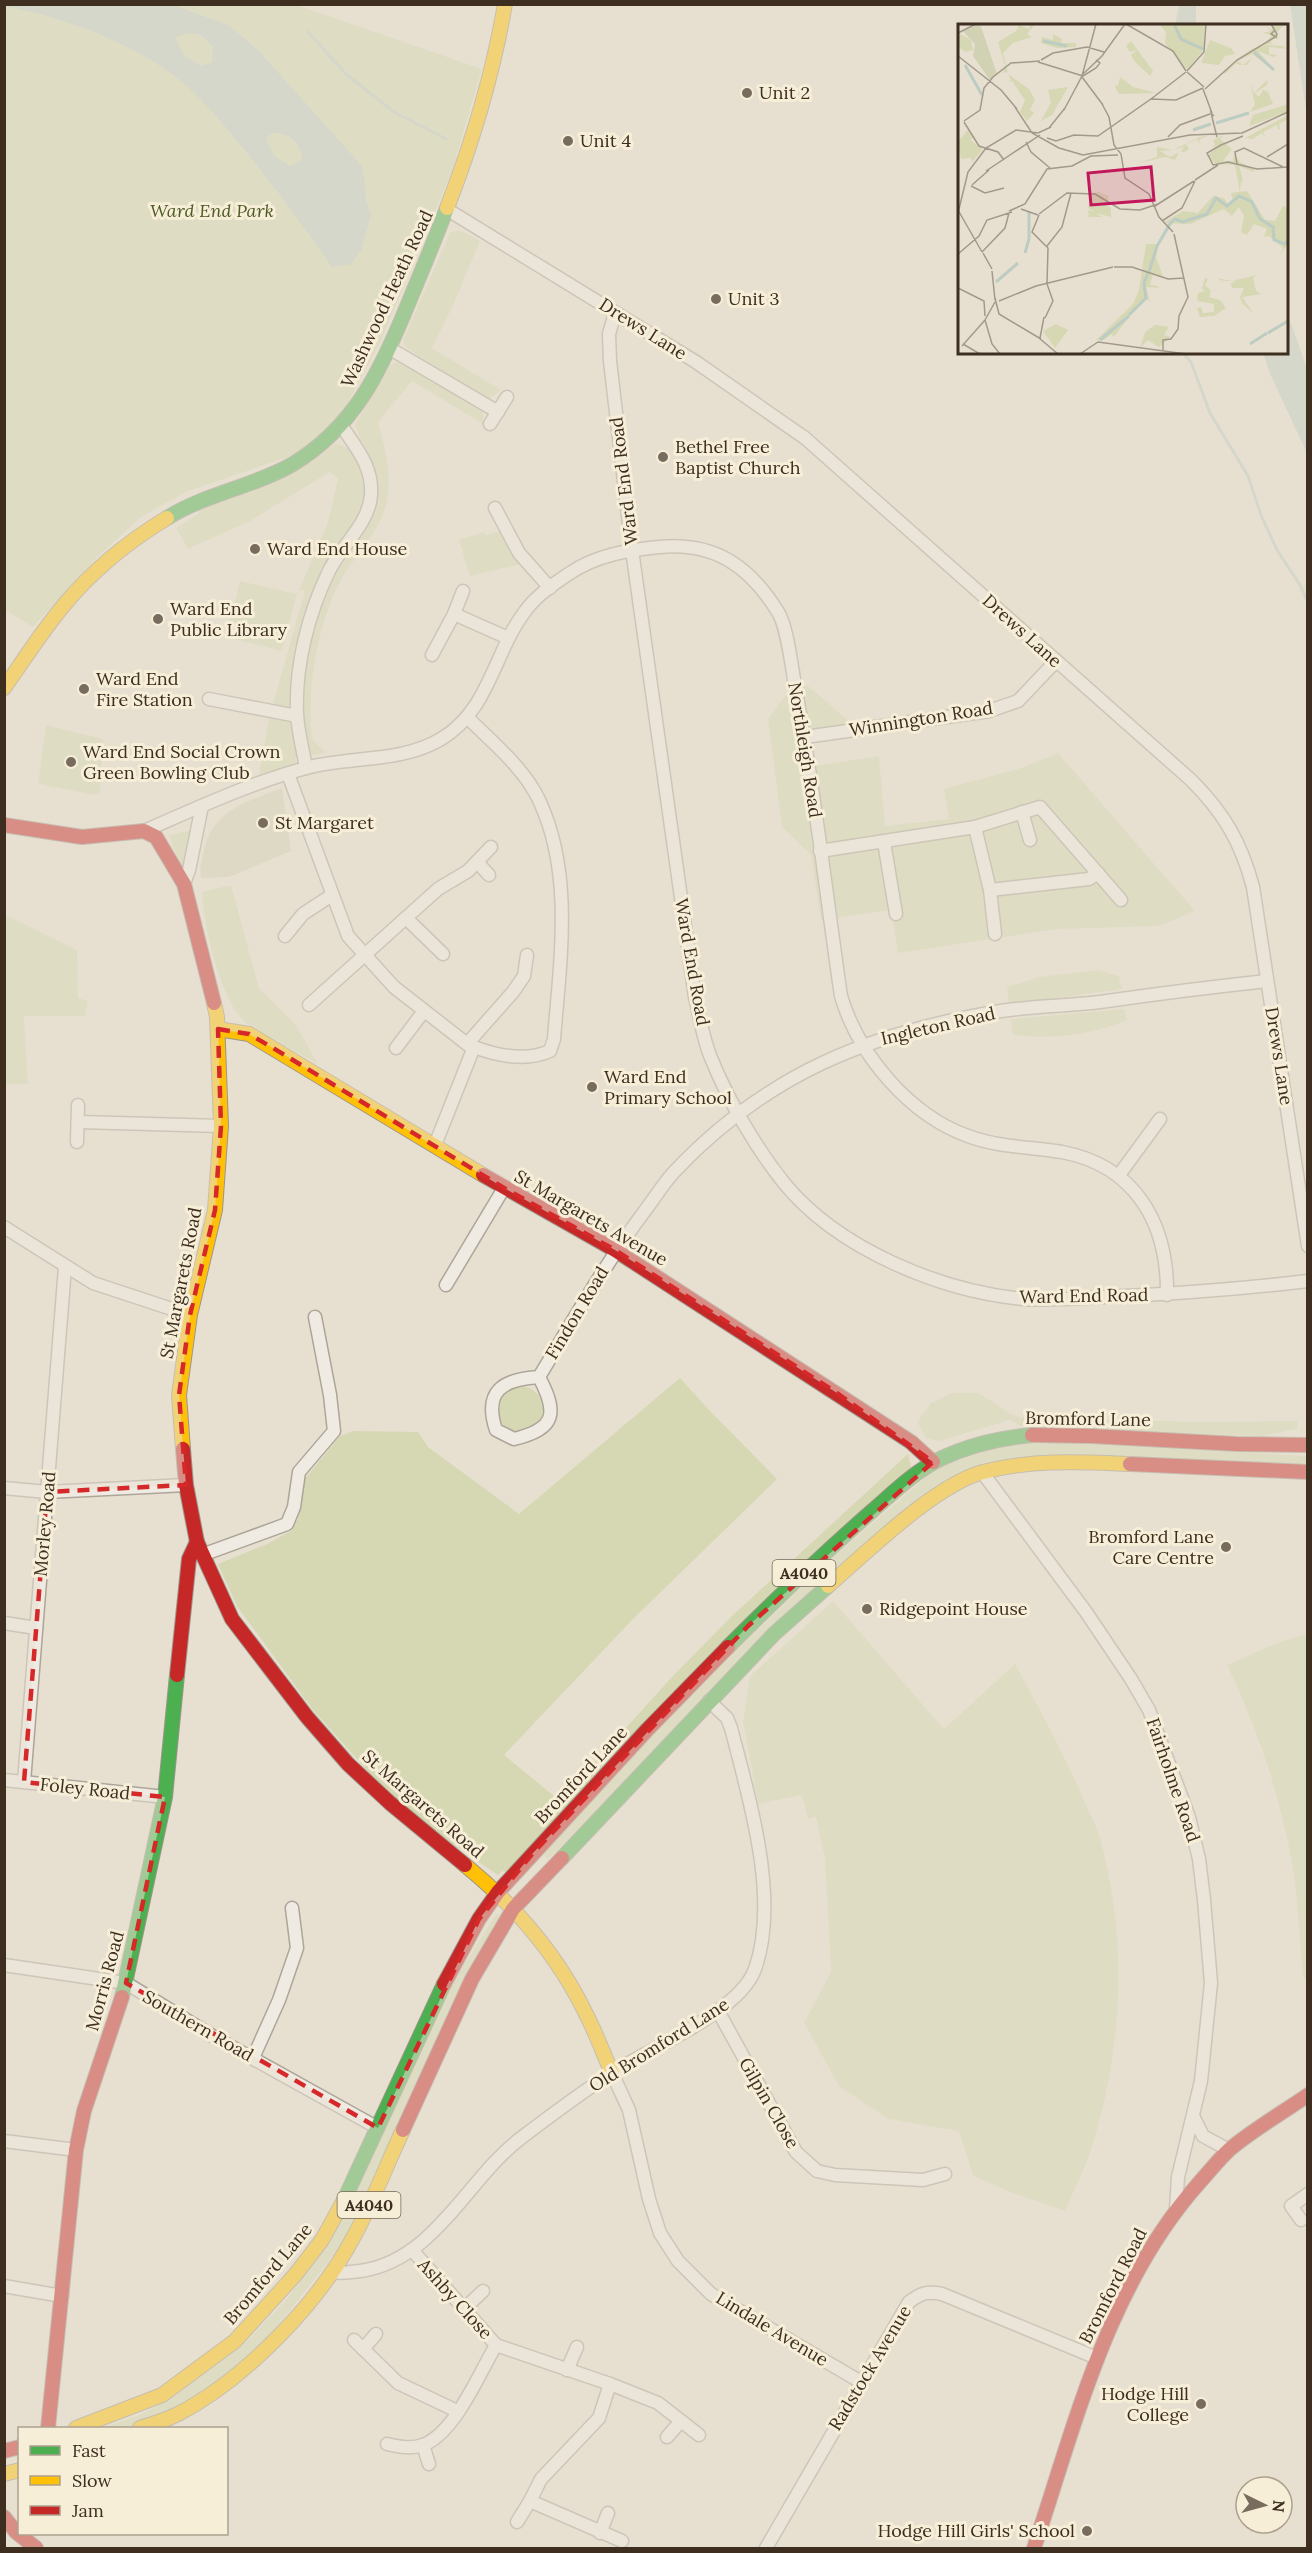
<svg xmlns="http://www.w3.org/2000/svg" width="1312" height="2553" viewBox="0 0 1312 2553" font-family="Lora,serif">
  <rect width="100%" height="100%" fill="#e7e0d1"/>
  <g fill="#d6d7b3">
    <polygon points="5,5 297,5 482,69 452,171 380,343 340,417 300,453 188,491 141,517 96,558 33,627 5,610"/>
    <polygon points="459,230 480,241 454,303 432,348 501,390 488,400 405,347 403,340 450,233"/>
    <path d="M398,362L483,410V424L412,381L378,422C387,455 396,489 380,521C370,541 353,559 342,578C317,623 307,689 312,739L326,753L311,755C296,704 306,629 332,581C344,558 376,524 377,497C378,487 375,471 372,461C368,447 359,442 355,424L391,364Z"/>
    <path d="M335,443C364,451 366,478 364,504L299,642L291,704L287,708L272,707L305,591L299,590L328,522L338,479L330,472L250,521L188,549L176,528L198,514L199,506C246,491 299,479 335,443Z"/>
    <polygon points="500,531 521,564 470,576 459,540 484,532 486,535"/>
    <polygon points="240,581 297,594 282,651 226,637"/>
    <polygon points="807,685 848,720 849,731 805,738 808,767 879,756 885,826 949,819 944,789 1021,768 1058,753 1195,911 1159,926 1058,929 898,953 891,910 821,920 811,855 782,827 768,719 788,692"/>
    <polygon points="269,718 294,722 297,749 295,766 259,774"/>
    <polygon points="46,725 103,739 100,792 95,795 38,784"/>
    <polygon points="192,830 185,869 181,869 169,835"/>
    <path d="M231,885L259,988L296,1025L318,1064C298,1052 262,1036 245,1022C221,1002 203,923 202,892Z"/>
    <polygon points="8,916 77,950 78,998 88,1001 85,1016 24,1016 28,1084 5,1084 4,922"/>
    <polygon points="1097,970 1119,976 1122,989 1009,1005 1007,987 1039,977"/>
    <path d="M1124,1009L1127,1020C1091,1035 1051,1040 1013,1035L1011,1019Z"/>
    <polygon points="680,1378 709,1410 777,1479 632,1620 504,1755 560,1801 671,1678 732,1616 908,1454 912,1471 508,1873 503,1871 498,1875 438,1834 381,1786 313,1710 237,1606 218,1564 267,1544 291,1531 298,1519 304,1480 340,1436 353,1431 418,1432 428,1447 519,1514"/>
    <circle cx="520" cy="1409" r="23"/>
    <polygon points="952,1393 979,1393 1011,1414 1021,1417 1198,1422 1297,1421 1297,1429 1262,1436 1072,1430 1020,1426 1010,1420 939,1441 926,1438 917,1422 931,1403"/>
    <polygon points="1025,1440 1307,1456 1307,1464 1020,1459 896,1518 548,1859 542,1854 679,1706 829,1561 934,1470 967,1456"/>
    <path d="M833,1601L944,1729L1015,1664C1039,1708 1063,1752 1083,1798C1088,1810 1095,1822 1099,1835C1129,1938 1123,2051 1090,2153C1083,2173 1073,2192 1065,2211L1010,2192L973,2176L959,2131L888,2119L839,2086L804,2023L831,1972L825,1859L816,1817L808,1819L802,1795L758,1804L743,1721L750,1676Z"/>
    <path d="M1305,1634L1308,1649L1307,1979L1303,1977C1300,1949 1299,1920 1296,1891C1286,1813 1261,1736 1227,1665L1272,1645Z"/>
    <polygon points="496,1914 499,1914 500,1919 348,2237 262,2346 214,2385 144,2423 130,2428 102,2428 137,2416 170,2399 243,2345 286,2300 317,2259 447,1992"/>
  </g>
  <path fill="#d1d1b3" d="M282,788L291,851L229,877L201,878C199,868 202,860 204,850C213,809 248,802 282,788Z"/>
  <g fill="#bcccc2" fill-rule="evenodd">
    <path d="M4,5H173L228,25L257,49L361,165L365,182L366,201L371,215L361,251L351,264L332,267C303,225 272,183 239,143C218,118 196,91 169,72C123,39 60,17 5,6ZM190,33L201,35L213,47L212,62L202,66L184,56L175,37ZM273,133C291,133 300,143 303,160L290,166L274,156L266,138Z"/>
    <polygon points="1179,5 1196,5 1196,25 1175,25"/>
    <polygon points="1290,5 1307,5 1307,116"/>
    <polygon points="1287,312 1307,369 1307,453 1271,376 1263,353 1286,352"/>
  </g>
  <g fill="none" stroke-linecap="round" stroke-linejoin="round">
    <g stroke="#bcccc2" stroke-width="3">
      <polyline points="308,32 346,74 394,112 446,139"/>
      <polyline points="1182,352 1191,362 1210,413 1248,476 1261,515 1277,550 1300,585 1308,602"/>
    </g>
    <defs>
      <g id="street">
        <path d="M448,210L696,362L805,438L1191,780C1224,813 1241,842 1253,887L1308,1246"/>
        <path d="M615,313L609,334L610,361L632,550L695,997C700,1017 703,1039 711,1058C728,1100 756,1148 784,1183C838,1249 940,1291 1023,1299C1050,1301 1078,1298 1104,1297C1172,1294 1240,1289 1308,1281"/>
        <polyline points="389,348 498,412"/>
        <polyline points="490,424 507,397"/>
        <polyline points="495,508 519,553 550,588"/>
        <polyline points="454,614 463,591"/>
        <polyline points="432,655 454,614 508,638"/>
        <polyline points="209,699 297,716"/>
        <path d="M468,718C493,743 524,768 539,800C574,874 560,961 554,1039L550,1051C525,1062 498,1056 474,1047"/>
        <polyline points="805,737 989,711 1018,701 1056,661"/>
        <path d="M306,768C303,750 298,732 297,714C295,666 308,614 329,571C341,546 369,524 371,495C373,466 356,448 341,425"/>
        <polyline points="288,774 348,936 394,987 467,1044 474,1047 435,1145"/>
        <polyline points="1022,812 1030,840"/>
        <polyline points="975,827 990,890"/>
        <path d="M144,831C197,808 250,783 306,768C350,756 401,763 441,739C490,710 494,651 526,610C537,595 555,583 570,573C597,555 628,550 659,547C714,542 749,565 778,612C788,628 792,671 796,691C815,792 826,894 841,996C858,1054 909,1115 968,1136C997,1147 1031,1147 1062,1152C1136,1166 1168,1224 1167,1295"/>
        <polyline points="884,842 896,914"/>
        <polyline points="820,851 975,827 1040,807 1121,900"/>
        <polyline points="477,862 489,875"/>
        <polyline points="184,884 189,870 202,806"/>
        <polyline points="406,918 443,954"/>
        <polyline points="995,934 990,890 1089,879 1098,873"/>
        <polyline points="285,936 303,914 332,895"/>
        <polyline points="309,1005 438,889 468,871 491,847"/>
        <polyline points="467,1044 513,992 524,976 527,955"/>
        <polyline points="396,1048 424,1011"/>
        <polyline points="79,1122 221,1126"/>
        <polyline points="77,1142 78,1105"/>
        <polyline points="1119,1175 1160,1119"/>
        <polyline points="4,1227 93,1283 190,1315"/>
        <polyline points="446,1285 504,1188"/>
        <path d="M539,1377C503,1379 483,1391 496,1430L514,1439C556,1429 558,1413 539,1377C573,1321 605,1264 644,1212C654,1199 663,1184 674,1172C766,1074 871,1032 1001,1011C1034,1006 1067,1006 1100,1002C1156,994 1211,987 1267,981"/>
        <polyline points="982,1472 1086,1612 1131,1679 1149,1710 1189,1817 1199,1859 1204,1900 1211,1983 1201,2081 1178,2177 1176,2209"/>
        <polyline points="4,1488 47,1492 186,1485"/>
        <polyline points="202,1555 287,1524 294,1507 299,1472 334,1431 330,1395 315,1317"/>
        <polyline points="4,1623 36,1628"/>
        <polyline points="4,1780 165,1797"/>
        <polyline points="24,1782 65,1267"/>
        <polyline points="4,1965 126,1983 214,2037 378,2128"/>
        <polyline points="718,2011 796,2152 817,2171 835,2175 923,2180 945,2174"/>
        <polyline points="253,2058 279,2000 297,1948 292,1908"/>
        <polyline points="612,2073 629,2110 649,2199 660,2233 678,2261 711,2294 861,2382"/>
        <polyline points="1194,2118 1203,2136 1229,2150"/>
        <polyline points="4,2141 76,2150"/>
        <polyline points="1301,2220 1291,2206 1308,2194"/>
        <polyline points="412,2250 496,2345 610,2384 658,2403 699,2435"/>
        <path d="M333,2272C342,2274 350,2272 360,2271C434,2261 467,2179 521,2138C550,2116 579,2094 610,2074C648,2049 740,2012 755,1969C780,1899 749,1798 731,1728L727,1718L709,1701"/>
        <polyline points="4,2286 62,2296"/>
        <polyline points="464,2309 483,2291"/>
        <polyline points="354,2340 398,2383 457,2411"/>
        <polyline points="363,2349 376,2334"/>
        <polyline points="567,2370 577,2347"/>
        <polyline points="610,2384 599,2418 541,2479 530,2501 622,2541"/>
        <polyline points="667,2437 681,2421"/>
        <path d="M387,2444C400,2447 411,2449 423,2445C455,2433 479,2374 496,2345"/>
        <polyline points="423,2445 429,2464"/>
        <polyline points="517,2522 530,2501"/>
        <polyline points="600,2533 608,2513"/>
        <path d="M766,2548L909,2302C921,2293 927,2291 942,2294L1097,2358"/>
      </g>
      <g id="fast">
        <path d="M167,518C207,493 253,487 293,464C354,427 380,372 406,309C420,275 434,242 447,208"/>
        <path d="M728,1647C774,1601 822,1555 871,1512C893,1493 914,1472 940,1459C969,1445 1000,1438 1032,1435"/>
        <polyline points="562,1858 774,1634 828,1586"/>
        <polyline points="122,1997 165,1797 177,1675"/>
        <polyline points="344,2200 444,1984"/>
      </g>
      <g id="slow">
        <path d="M447,208C473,141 493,74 505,4"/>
        <path d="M4,688C24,660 42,631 64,605C93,570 129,541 167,518"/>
        <polyline points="218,1029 249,1034 483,1175"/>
        <polyline points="183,1449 179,1395 190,1315 215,1210 221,1126 217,1017 214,1003"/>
        <path d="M828,1586C867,1552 935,1485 983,1472C1031,1459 1082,1462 1130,1464"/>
        <path d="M465,1865C514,1905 558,1956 586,2014C596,2033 603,2053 612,2073"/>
        <polyline points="76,2428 162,2395 235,2341 295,2275 322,2240 344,2200"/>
        <path d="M140,2428C153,2424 166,2420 178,2414C245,2379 318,2304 353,2238C372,2204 386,2166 403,2130"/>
        <polyline points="4,2474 20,2470"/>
      </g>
      <g id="jam">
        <polyline points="4,825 82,837 144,831 156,837 184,884 214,1003"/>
        <polyline points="483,1175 615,1250 911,1442 933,1462"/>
        <polyline points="1032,1435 1091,1436 1237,1444 1308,1445"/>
        <polyline points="183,1449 186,1485 197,1542 232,1619 307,1717 348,1764 390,1803 465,1865"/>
        <polyline points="1130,1464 1308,1472"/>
        <polyline points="177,1675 189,1559 197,1542"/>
        <polyline points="444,1984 479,1919 498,1892 647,1730 728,1647"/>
        <polyline points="403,2130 472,1979 513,1909 562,1858"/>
        <polyline points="48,2428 76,2150 84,2111 122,1997"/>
        <polyline points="4,2451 20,2447"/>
        <polyline points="4,2517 16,2532 36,2548"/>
        <path d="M1034,2548C1076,2422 1108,2285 1199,2183C1209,2172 1219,2159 1230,2149C1254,2129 1282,2113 1308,2095"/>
      </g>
    </defs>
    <use href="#street" stroke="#ada599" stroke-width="15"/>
    <use href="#fast" stroke="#9c958a" stroke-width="16"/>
    <use href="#slow" stroke="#9c958a" stroke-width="16"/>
    <use href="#jam" stroke="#9c958a" stroke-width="16"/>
    <use href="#street" stroke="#efebe3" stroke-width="12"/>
    <use href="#fast" stroke="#4caf50" stroke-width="14"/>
    <use href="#slow" stroke="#ffc107" stroke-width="14"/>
    <use href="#jam" stroke="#c62828" stroke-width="14"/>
  </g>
  <path d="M0 0H1312V2553H0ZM218,1029L249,1034L273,1048L504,1188L615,1250L837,1393L933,1462L748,1626L533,1853L479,1919L378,2128L126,1983L165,1797L24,1782L47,1492L186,1485L179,1395L190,1315L215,1210L221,1126Z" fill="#e7e0d1" fill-opacity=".55" fill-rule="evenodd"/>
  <path fill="none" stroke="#d62828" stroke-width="4.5" stroke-dasharray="12 8" stroke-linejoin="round" d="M218,1029L249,1034L273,1048L504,1188L615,1250L837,1393L933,1462L748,1626L533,1853L479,1919L378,2128L126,1983L165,1797L24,1782L47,1492L186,1485L179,1395L190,1315L215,1210L221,1126Z"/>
  <g fill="#786c5e" stroke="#f7eed8" stroke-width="2">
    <circle cx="747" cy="93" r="6"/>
    <circle cx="568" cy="141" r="6"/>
    <circle cx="716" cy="299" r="6"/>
    <circle cx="663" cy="457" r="6"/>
    <circle cx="255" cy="549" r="6"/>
    <circle cx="158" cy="619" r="6"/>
    <circle cx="84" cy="689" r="6"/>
    <circle cx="71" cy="762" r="6"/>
    <circle cx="263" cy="823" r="6"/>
    <circle cx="592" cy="1087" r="6"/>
    <circle cx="1226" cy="1547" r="6"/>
    <circle cx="867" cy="1609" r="6"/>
    <circle cx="1201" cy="2404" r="6"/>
    <circle cx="1087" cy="2531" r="6"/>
  </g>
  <g text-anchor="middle" stroke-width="6" stroke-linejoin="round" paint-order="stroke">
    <g fill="#f7eed8" stroke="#756857" stroke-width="1.5">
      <rect x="772.5" y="1560" width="63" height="26" rx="4.5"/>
      <rect x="337.5" y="2192" width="63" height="26" rx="4.5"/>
    </g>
    <g font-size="16" font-weight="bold" fill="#3d2e20">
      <text x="804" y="1579">A4040</text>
      <text x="369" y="2211">A4040</text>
    </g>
    <g font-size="18" fill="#3d2e20" stroke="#f7eed8" text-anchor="start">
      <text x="759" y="99">Unit 2</text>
      <text x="580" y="147">Unit 4</text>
      <text x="728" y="305">Unit 3</text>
      <text x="675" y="453">Bethel Free<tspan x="675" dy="21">Baptist Church</tspan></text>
      <text x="267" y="555">Ward End House</text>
      <text x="170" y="615">Ward End<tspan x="170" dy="21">Public Library</tspan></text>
      <text x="96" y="685">Ward End<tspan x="96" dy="21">Fire Station</tspan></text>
      <text x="83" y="758">Ward End Social Crown<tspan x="83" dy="21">Green Bowling Club</tspan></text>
      <text x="275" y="829">St Margaret</text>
      <text x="604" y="1083">Ward End<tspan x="604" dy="21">Primary School</tspan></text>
      <text x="1214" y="1543" text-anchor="end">Bromford Lane<tspan x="1214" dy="21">Care Centre</tspan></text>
      <text x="879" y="1615">Ridgepoint House</text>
      <text x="1189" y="2400" text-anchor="end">Hodge Hill<tspan x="1189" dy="21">College</tspan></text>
      <text x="1075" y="2537" text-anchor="end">Hodge Hill Girls' School</text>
    </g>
    <g font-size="18" font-style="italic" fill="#4d5a26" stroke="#f7eed8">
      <text x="212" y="217">Ward End Park</text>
    </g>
    <g font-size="18" fill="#3d2e20" stroke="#f7eed8">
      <text transform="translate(387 299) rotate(-65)" y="6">Washwood Heath Road</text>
      <text transform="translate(643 329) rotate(32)" y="6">Drews Lane</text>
      <text transform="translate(624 481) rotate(-97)" y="6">Ward End Road</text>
      <text transform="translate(1022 631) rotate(42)" y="6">Drews Lane</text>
      <text transform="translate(921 719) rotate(-9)" y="6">Winnington Road</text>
      <text transform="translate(805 750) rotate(81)" y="6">Northleigh Road</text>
      <text transform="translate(692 962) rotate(80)" y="6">Ward End Road</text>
      <text transform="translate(938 1026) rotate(-13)" y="6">Ingleton Road</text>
      <text transform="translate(1279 1056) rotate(81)" y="6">Drews Lane</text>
      <text transform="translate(591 1218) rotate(30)" y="6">St Margarets Avenue</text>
      <text transform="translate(181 1283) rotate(-79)" y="6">St Margarets Road</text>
      <text transform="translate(1084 1296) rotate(-1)" y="6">Ward End Road</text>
      <text transform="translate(577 1313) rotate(-59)" y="6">Findon Road</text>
      <text transform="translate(1088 1419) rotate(1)" y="6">Bromford Lane</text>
      <text transform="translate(45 1524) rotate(-85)" y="6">Morley Road</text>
      <text transform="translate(581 1775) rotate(-47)" y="6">Bromford Lane</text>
      <text transform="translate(1173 1780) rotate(71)" y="6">Fairholme Road</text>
      <text transform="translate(85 1789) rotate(6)" y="6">Foley Road</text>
      <text transform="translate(423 1804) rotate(41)" y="6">St Margarets Road</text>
      <text transform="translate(105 1981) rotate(-75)" y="6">Morris Road</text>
      <text transform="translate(198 2026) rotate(30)" y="6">Southern Road</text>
      <text transform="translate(659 2045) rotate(-32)" y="6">Old Bromford Lane</text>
      <text transform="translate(769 2103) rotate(60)" y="6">Gilpin Close</text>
      <text transform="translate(268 2274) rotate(-50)" y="6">Bromford Lane</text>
      <text transform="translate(1113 2286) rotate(-63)" y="6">Bromford Road</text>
      <text transform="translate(455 2299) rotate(48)" y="6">Ashby Close</text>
      <text transform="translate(772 2329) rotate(31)" y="6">Lindale Avenue</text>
      <text transform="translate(870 2368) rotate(-59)" y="6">Radstock Avenue</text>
    </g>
  </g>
  <g transform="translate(958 24)">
    <rect width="330" height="330" fill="#e7e0d1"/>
    <path d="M72,0H77L69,10L74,13L55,19L45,29L50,50L71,65L77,76L72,86L76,89L69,97L62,88L67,76L54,57L49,58L53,56L49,48L45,49L47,41L40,18L58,7L61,1L71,5ZM201,0H247L246,25L229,46L207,19L208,8ZM327,0L319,8L320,15H314L313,19H318L306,21L325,22L330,25L311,23V30L319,31L315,33L300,27L318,48L294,30L280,37L285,41L295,33L289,41H281L278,39L267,50L264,48L294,25L305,22L314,11L304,9L313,7L307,1L314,6V1ZM0,9L13,16L15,26L7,28L0,23ZM95,10L104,15L103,19H118V23L99,24L83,19L84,13L95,16ZM252,16L273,24L277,30L267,32L261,41L243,39ZM173,17L195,47L192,52L177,38L173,31L179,26L172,28L168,22ZM162,53L175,63L198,69L161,70L156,61L160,62ZM309,56L310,58L309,61L297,69L301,73L305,66L310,68L315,80L292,88L297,80L292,59L296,69ZM110,63L94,91L83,97L93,78L90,66ZM330,80V88L291,102L295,91ZM330,91V95L321,100L322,105L320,106L319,101L305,108L308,114L304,109L295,115L287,114ZM10,106L15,114L12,116L25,125L14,138L13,134L3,135L0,117ZM252,111L242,115L240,121V115L228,120L231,125L226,128H223L226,123L215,126L202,127L212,133L221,128L217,136L207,133L177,140L199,133V123L215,126L242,113ZM266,111L262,115L274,125L265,137H275L276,129L282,138L297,145L295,148L281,142L285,157H289H283L282,168L277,141L258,140L249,132L261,121L253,124L257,121L255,116ZM289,167L307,196L317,197L325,182L330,183V220L322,231L325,224L311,212L306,213L309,205L296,200L289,211L283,208L286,192L281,183L274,192L266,185L232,200L205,199L225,187L240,189L255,172L266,174L270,181L275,178L273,169ZM141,168L151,172L148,181L153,184V193L138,189L144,193H131L130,186L137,188L130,184L133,169ZM188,220H200L198,234L205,252L195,251L192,261L200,262L201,264L188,263L192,278L189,275L180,281L156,313L153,310L146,316H138L175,280L181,266ZM299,251L295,254L298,267L303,270L284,273L296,290L284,279L282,273L286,264H274L273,259L278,257H268L262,256L259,254H258L274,257ZM247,254L250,255L247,261L253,267L251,273L262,276L268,284L256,292L242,293L239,284L243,283L245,289L256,288V280L239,277L240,269L247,267L244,265ZM98,300L110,306L97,324L85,307ZM197,301L211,303L206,311L213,313L201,323L190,316L182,324L187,308Z" fill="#d6d7b3"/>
    <path d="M22,0L39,50L32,56L15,32L17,20L5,7Z" fill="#d1d1b3"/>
    <path fill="none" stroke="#bcccc2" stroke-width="3" d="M216,0L223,15L245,25M85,17L109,22M296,28L316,46M7,41L24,71M258,99L291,89M235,106L253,100M67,229L71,215V188M191,248L199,222L212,200L217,195L225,198L249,190L258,174L269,182L281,172L294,178L302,195L315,203L316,216L327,220L330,216M38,258L60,239M171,291L188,274L186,259L190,249M310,309L330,297M142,316L171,292M292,320L309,309"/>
    <path fill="none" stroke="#a3998a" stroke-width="1.5" d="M168,0L215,27L228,47M313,0L319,10L318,13L313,10L316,7M0,9L18,0M0,32L43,66L59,85M83,36L95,29L129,23L146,28M80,38L125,52M229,47L246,28L248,0M229,48L246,63M125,50L144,32L167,0M125,52L138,44L142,39L138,36M124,53L145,81M245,65L254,89M247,65L279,36L317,13M193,75L228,48M144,80L151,93L156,121L163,130L167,154L191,170L201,193L215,208M57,83L74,109L101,124L125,131L232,111L284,109L330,88M106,86L124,52L138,0M256,92L253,89L259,113M6,97L22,86L26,64L35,53L53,39L82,37M6,98L21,122L40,128L46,136M91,104L107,84M210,113L222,101L252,90M89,114L98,117L116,111L140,112L193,75L218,76L245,64M68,118L73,128L92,144M263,121L249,129L255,141L270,138L299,145L330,143M263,121L285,112M309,133L330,120M279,140L277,128L286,124L325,143M28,147L82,111M237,156L260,141M14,161L31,146M13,162L27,169L46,164M197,182L236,157M63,185L80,191M0,186L24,228M51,187L67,180L89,145L114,142L133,132L160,131M0,189L10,148L28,124L58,106L80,109L93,103M81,190L109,169L137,170L162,185L182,186L200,180M81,191L74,208L90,224L89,260L95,277L87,294M204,197L224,184L237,157M89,222L104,203L113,169M24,228L47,204L51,189M25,229L34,245M0,230L21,212L29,196L54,188M156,243H174L210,255L226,254M34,247L37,276M0,264L26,277L27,292M37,274L41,290L83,315M41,277L78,262L155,243M27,296L37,278M81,314L100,330M82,314L86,293M5,320L22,330M4,322L27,296L34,320L42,330M205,326V316L213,315L220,305L221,292L230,273L216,210M122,330L140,318L228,330"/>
    <path fill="#c2185b" fill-opacity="0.15" stroke="#c2185b" stroke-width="3" d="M193,143L196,176L133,181L130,149Z"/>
    <rect width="330" height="330" fill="none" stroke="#3d2e20" stroke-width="3"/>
  </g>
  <rect width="1312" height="2553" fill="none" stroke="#3d2e20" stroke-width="12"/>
  <rect x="18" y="2427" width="210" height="108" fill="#f7eed8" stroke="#ada18e" stroke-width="1.5"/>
  <rect x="30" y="2446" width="30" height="9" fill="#4caf50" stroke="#ada18e" stroke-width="1.5"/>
  <text x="72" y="2457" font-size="18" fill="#3d2e20">Fast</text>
  <rect x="30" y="2476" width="30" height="9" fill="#ffc107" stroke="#ada18e" stroke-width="1.5"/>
  <text x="72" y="2487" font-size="18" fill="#3d2e20">Slow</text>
  <rect x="30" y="2506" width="30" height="9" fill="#c62828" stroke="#ada18e" stroke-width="1.5"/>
  <text x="72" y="2517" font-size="18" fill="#3d2e20">Jam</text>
  <g transform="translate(1264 2505) rotate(95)"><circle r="28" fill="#f7eed8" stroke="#ada18e" stroke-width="1.5"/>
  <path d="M0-4.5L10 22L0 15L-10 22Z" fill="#786c5e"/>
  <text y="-9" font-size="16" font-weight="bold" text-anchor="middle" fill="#3d2e20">N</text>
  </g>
</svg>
